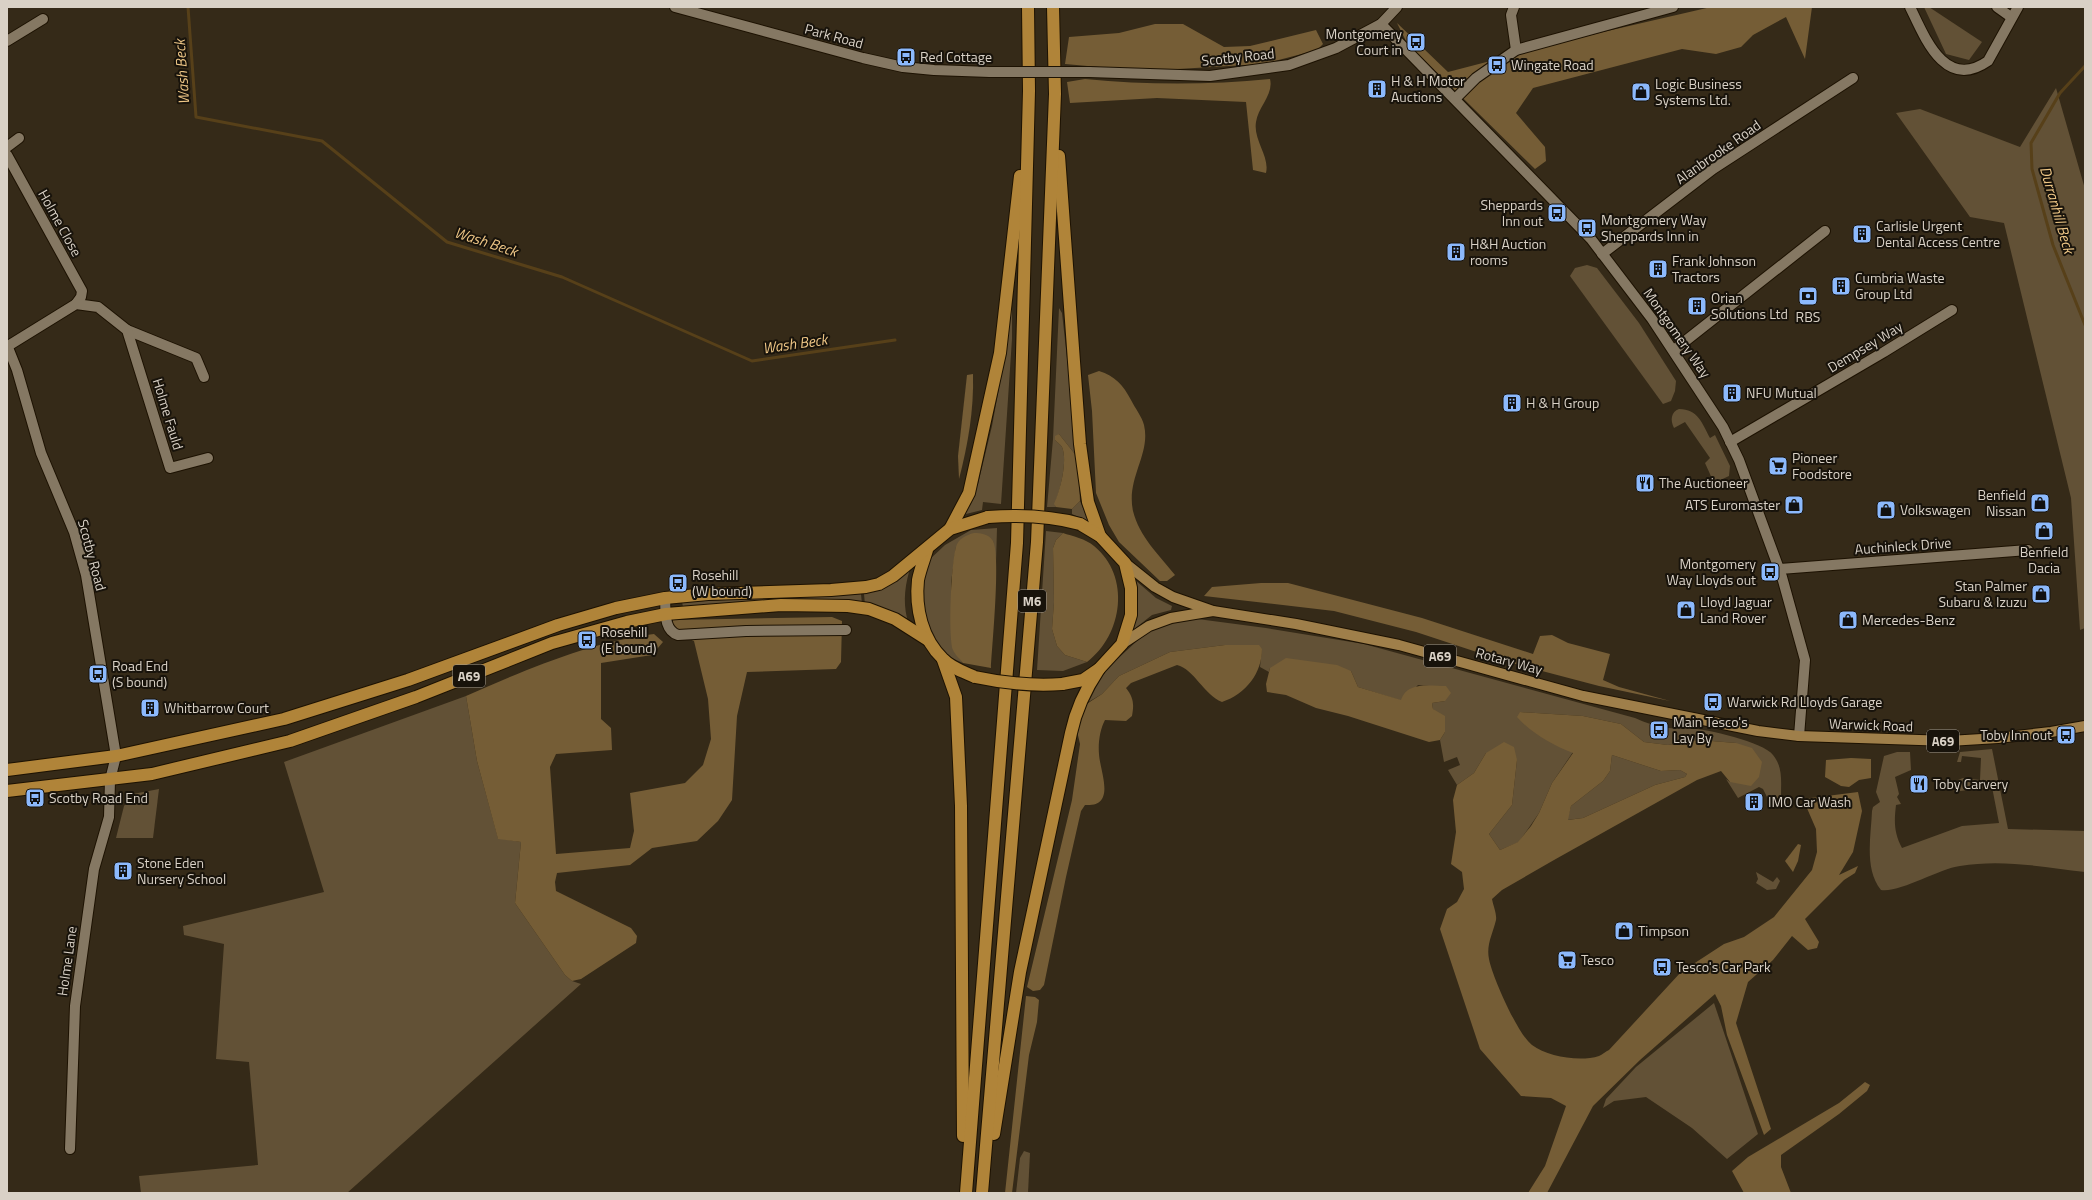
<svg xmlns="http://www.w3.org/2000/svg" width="2092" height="1200" viewBox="0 0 2092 1200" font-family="'Titillium Web',sans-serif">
  <rect width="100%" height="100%" fill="#352a18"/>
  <g fill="#625136">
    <polygon points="1924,7 1929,7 1982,42 1969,60 1946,54"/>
    <polygon points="2056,88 2085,189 2085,628 2080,630 2071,498 2004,223 1970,217 1896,113 1920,109 2020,147"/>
    <polygon points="1587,265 1597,268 1639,323 1676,381 1675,391 1671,401 1663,404 1570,276 1575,268"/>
    <polygon points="1012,297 1012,339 1001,504 983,502 982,510 962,515 978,484 992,426 1003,366"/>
    <path d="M1059,308L1062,313L1078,458L1059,434L1055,440C1057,442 1061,445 1062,447C1068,461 1060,490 1055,504L1056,507H1047L1053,439Z"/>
    <path d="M1679,409C1698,409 1702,423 1710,438L1715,435L1730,466L1729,476L1714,483L1705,463L1710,458L1685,422L1674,428C1670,420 1671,412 1679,409Z"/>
    <polygon points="1080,501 1089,522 1072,514 1072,509"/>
    <polygon points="997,528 996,563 993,541 956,547 951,582 951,636 954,651 963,663 945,655 932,642 920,590 928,561 945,545 971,530"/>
    <polygon points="1046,531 1063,533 1056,540 1053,548 1054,602 1052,629 1057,646 1065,655 1087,662 1063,671 1037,670"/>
    <path d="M907,571L909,572C904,590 903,607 909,625L865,605L864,594L890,583Z"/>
    <polygon points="1135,580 1156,598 1172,606 1171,610 1152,615 1133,630 1131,629"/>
    <polygon points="861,594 862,604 683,607 682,602"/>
    <path d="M1190,618L1266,628L1364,644L1635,718C1646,723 1656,726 1668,728C1675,729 1682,728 1689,728C1706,729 1764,742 1773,755C1783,767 1781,781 1781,796L1770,803L1763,789L1759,787L1738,798L1726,779L1730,782L1736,743L1699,740L1668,745L1644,742L1621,724L1583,716L1520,712L1573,752L1552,783L1539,813L1519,842L1500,850L1489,834L1512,805L1517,760L1486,753L1474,773L1457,785L1448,770L1460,765L1457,757L1444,762L1440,740L1445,732L1433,709L1432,703L1445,701L1429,686L1418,685L1402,701L1358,687L1351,671L1270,668L1269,672L1260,667L1262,649L1225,645L1170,652L1119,676L1102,694L1085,704L1101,674L1138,640L1152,629L1164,624Z"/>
    <polygon points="466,696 477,761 498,838 521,842 515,903 565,975 572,981 581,984 347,1193 141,1193 139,1176 258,1165 249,1062 216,1059 224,944 184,935 183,926 324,892 284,762"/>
    <path d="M1992,749L2008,829L2085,831V872C2043,867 2002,859 1960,866C1938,869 1900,893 1881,890C1864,869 1871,836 1872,811L1873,807L1880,802L1876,792L1884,756L1897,752H1910L1911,770L1895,777L1899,794L1897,797L1901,804L1896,805C1894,822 1894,833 1902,848L1962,826L1999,823L1992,787L1960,791L1958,780L1963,778L1980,780L1981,758L1962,756L1961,762H1957L1960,752Z"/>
    <polygon points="1612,755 1661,771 1680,770 1687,774 1685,777 1655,785 1583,818 1567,820 1571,806 1603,781 1610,771"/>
    <polygon points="159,789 153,838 116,838 124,806 133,794"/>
    <polygon points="1756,872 1773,882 1777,877 1780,881 1776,889 1767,890 1756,883 1758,879"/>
    <polygon points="1714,1003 1758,1134 1727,1159 1692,1128 1646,1097 1614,1101 1603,1108 1606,1099 1636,1067"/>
    <polygon points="1024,1151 1030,1153 1028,1193 1016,1193 1020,1158"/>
  </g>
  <g fill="#755d36" fill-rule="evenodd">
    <polygon points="1711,7 1812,7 1805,59 1786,17 1753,35 1741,47 1716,54 1682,49 1533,88 1516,113 1545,147 1546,161 1535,169 1407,43 1397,23 1448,72 1603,32"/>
    <polygon points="1155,24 1183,24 1224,47 1250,46 1316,30 1323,44 1317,50 1263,64 1144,71 1065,64 1069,37 1119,33"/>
    <path d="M1085,79C1147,85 1208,85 1270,79C1274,94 1258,107 1256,122C1253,140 1270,156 1266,173L1253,170L1246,102L1157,98L1070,103L1067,82Z"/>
    <path d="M1099,371C1115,376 1123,385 1131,400C1135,408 1142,417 1144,425C1151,454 1126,478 1133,511C1139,536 1159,555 1175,575L1167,581H1160L1119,542L1109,525L1096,493L1092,411L1088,375Z"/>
    <path d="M973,374C974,410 968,444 959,479L958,456L967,375Z"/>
    <path d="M1059,434L1078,458L1080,501L1072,509L1056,507L1054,504C1060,491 1068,461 1062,447C1061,445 1057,442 1055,440V436Z"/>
    <path d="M974,533C981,533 989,534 993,541C1001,556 992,646 991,668L963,663C960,659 955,655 953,650C948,636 951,563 956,547C958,539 966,535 974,533Z"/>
    <path d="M1063,533C1072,536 1086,539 1094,546C1131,576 1123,635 1087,662L1065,655L1057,646L1052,629L1054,602L1053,548L1056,540Z"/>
    <polygon points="1261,583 1288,583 1422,618 1533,654 1540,636 1552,635 1568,643 1610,654 1603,680 1619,687 1670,701 1599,686 1504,661 1416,632 1334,611 1204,596 1212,587"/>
    <path d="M832,617L842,621L841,662L836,669L747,672L737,716L732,800L718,821L697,841L652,848L630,865L557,873L555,882L556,891L631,928L637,936L636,943L581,979L572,981L565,975L515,903L521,842L498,839L477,761L466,696C525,670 590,642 654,634L663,642L652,655L601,663V719L611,728L612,750L556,754L550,767L556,854L630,848L634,831L630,793L685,783L703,765L711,739L708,699L694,641C685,636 671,633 673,620Z"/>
    <path d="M1225,645H1259L1262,649C1262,673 1246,694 1222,702C1204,695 1194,669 1177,665L1131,683L1126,688C1134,698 1134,705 1132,716L1126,721L1105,720C1100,729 1098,743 1099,754C1100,772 1117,807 1085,805L1081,811L1066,877L1044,985L1040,990L1033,991L1027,987L1072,800L1080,744L1077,731L1085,705L1102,694L1119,676L1170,652Z"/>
    <path d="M1286,658L1337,665L1351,671L1358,687L1401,700C1407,681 1430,686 1446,686L1451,693L1445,701L1432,703L1433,709L1445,716V732L1440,740L1429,742L1348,716L1316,708L1286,695L1267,692L1266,684L1270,668Z"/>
    <path d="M1520,712L1583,716L1621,724L1644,742L1668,745L1699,740L1736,743L1752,748L1762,762L1759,777L1751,786L1730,782L1721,771L1697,780L1554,860L1502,890L1492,899C1493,905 1497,914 1496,920C1493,933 1486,945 1489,959C1492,976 1518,1035 1532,1045C1548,1057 1580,1062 1599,1056C1602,1055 1606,1051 1609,1050L1681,972L1724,944L1744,937L1774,917L1812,870L1817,852L1816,829L1803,799L1858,792L1862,811L1853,852L1839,875L1858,866L1855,873L1844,880L1805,919L1819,942L1817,948L1808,950L1792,936L1773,960L1748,982L1736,1023L1771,1129L1764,1135L1727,1035L1721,1006L1715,994L1640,1060L1593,1106L1547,1193H1528L1545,1166L1566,1106L1551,1098L1521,1096L1480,1049L1440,929L1447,909L1457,902L1464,889L1462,872L1451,864L1456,832L1453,800L1457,785L1474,773L1486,753L1504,742L1514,747L1517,760L1512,805L1489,834L1500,850L1518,842L1531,826L1539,813L1552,783L1573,753C1554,746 1531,733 1517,717ZM1612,755L1661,771L1680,770L1687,774L1685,777L1655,785L1583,818L1568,820L1571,806L1603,781L1610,771Z"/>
    <polygon points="1851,758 1871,759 1871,778 1859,780 1849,787 1841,786 1825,777 1826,760"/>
    <polygon points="1798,844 1801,845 1798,861 1793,872 1785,861"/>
    <polygon points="1026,996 1035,997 1039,1000 1037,1022 1029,1055 1012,1193 1005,1193"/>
    <polygon points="1865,1082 1870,1085 1867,1091 1839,1114 1781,1155 1781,1167 1791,1193 1744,1193 1732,1171 1748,1157 1839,1103"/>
  </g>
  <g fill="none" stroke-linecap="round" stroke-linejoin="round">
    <g stroke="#574019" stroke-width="3">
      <polyline points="188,7 196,117 322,141 447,242 562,277 752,361 895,340"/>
      <polyline points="2085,66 2060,93 2031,143 2032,169 2053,245 2085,325"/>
    </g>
    <defs>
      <g id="minor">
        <polyline points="675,7 863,58 903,67 934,70 990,72"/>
        <polyline points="1514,7 1511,15 1516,50"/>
        <path d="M1910,7C1925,38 1945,91 1988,61L2018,7"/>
        <polyline points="1997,7 2011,17"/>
        <polyline points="1381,24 1591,239 1652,319 1723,427 1739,460 1782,577 1805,660 1799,736"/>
        <polyline points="7,41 43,19"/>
        <polyline points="1089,72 1210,76 1289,65 1336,48 1381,24 1397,7"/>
        <polyline points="1455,99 1476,78 1516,50 1673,7"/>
        <polyline points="7,147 19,138"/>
        <polyline points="7,155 82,291 81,297 76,304"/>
        <polyline points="1602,254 1713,169 1853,78"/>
        <polyline points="127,330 196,358 204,377"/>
        <polyline points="7,345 17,370 41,453 74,532 86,575 116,756 110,780 109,817 94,869 75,1006 70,1149"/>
        <polyline points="8,346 76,304 98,307 127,330 170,468 208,458"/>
        <polyline points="1674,350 1825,231"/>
        <polyline points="1730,442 1884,352 1952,310"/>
        <polyline points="1780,569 2028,550"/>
        <path d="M665,598C666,611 663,630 678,635L746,631L846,630"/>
      </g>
      <g id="major">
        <polyline points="1125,563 1155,587 1173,597 1213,611 1296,624 1399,645 1583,696 1758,731 1799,736 1949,741 1998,738 2051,732 2085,726"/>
        <polyline points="1122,644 1149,626 1171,618 1213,611"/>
      </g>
      <g id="highway">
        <polyline points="1059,156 1080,444 1088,502 1100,536"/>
        <polyline points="950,529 969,493 1000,353 1020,176"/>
        <path d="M927,550C924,560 920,570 918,580C915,608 922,639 943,659C951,668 964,672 975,677"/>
        <polyline points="943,660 956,697 961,806 963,1136"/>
        <polyline points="1062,684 1083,680 1099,669 1122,644 1131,615 1131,588 1125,563 1100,536 1080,524"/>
        <polyline points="7,770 116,756 284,719 408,680 558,625 616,608 665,598 708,594 831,590 866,587 879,584 893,576 950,529 988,517"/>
        <polyline points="7,791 152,774 290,741 416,697 552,643 627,622 666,614 781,605 848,606 869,609 895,619 928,640"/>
        <path d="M994,1134L1020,972L1071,733C1076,709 1085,690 1099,669"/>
        <polyline points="966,1193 1017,543 1029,91 1028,7"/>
        <polyline points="982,1193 1037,542 1055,94 1053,7"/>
      </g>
    </defs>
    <use href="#minor" stroke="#1d1202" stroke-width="12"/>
    <use href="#major" stroke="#1d1202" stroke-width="12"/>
    <use href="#highway" stroke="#1d1202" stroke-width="14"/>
    <use href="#minor" stroke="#857863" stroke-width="10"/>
    <use href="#major" stroke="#9f7f4a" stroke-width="10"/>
    <use href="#highway" stroke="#b08439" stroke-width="12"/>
    <defs>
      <polyline id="minor-bridge" points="990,72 1089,72"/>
      <g id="highway-bridge">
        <path d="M988,517C1018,515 1051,516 1080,524"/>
        <path d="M975,677C1003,683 1033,686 1062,684"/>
      </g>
    </defs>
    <use href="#minor-bridge" stroke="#1d1202" stroke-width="12" stroke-linecap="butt"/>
    <use href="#highway-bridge" stroke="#1d1202" stroke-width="14" stroke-linecap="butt"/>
    <use href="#minor-bridge" stroke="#857863" stroke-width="10"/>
    <use href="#highway-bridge" stroke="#b08439" stroke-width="12"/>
  </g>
  <defs>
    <symbol id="bus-square" viewBox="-11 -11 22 22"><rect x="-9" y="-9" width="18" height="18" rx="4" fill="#8cb9fc" stroke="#18130b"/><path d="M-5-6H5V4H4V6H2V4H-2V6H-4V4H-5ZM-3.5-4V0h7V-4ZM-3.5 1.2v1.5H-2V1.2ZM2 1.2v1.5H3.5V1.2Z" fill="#111"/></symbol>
    <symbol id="building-square" viewBox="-11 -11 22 22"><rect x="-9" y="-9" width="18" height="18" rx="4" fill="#8cb9fc" stroke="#18130b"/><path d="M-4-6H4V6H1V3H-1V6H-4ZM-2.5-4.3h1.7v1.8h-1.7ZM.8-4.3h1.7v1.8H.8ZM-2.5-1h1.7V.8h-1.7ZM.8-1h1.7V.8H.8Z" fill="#111"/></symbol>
    <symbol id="shop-square" viewBox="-11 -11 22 22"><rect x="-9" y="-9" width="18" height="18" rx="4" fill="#8cb9fc" stroke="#18130b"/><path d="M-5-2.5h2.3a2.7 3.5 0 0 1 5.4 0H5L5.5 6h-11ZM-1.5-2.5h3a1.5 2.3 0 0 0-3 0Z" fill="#111"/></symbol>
    <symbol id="bank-square" viewBox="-11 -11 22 22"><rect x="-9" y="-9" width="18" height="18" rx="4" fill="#8cb9fc" stroke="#18130b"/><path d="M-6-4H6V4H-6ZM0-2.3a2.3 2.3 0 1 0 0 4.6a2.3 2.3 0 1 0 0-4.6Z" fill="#111"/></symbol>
    <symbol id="supermarket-square" viewBox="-11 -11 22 22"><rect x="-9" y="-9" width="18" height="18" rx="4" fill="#8cb9fc" stroke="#18130b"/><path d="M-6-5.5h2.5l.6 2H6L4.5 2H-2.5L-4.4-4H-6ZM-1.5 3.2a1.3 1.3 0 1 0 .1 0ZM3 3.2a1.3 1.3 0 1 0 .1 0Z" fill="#111"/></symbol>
    <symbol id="restaurant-square" viewBox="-11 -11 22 22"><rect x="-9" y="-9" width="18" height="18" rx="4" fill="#8cb9fc" stroke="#18130b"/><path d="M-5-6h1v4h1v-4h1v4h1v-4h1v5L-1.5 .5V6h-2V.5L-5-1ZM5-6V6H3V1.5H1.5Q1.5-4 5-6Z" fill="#111"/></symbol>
  </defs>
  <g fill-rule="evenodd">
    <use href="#bus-square" x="1405" y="31" width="22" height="22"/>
    <use href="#bus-square" x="895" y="46" width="22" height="22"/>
    <use href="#bus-square" x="1486" y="54" width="22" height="22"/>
    <use href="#building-square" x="1366" y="78" width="22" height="22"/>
    <use href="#shop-square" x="1630" y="81" width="22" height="22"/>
    <use href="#bus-square" x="1546" y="202" width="22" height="22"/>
    <use href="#bus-square" x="1576" y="217" width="22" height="22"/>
    <use href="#building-square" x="1851" y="223" width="22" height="22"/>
    <use href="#building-square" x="1445" y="241" width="22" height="22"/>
    <use href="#building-square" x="1647" y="258" width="22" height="22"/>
    <use href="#building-square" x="1830" y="275" width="22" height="22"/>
    <use href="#bank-square" x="1797" y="285" width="22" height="22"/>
    <use href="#building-square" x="1686" y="295" width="22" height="22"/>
    <use href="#building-square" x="1721" y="382" width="22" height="22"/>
    <use href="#building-square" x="1501" y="392" width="22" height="22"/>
    <use href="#supermarket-square" x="1767" y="455" width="22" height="22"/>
    <use href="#restaurant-square" x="1634" y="472" width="22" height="22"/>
    <use href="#shop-square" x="2029" y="492" width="22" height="22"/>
    <use href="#shop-square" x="1783" y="494" width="22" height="22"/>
    <use href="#shop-square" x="1875" y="499" width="22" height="22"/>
    <use href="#shop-square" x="2033" y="520" width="22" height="22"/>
    <use href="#bus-square" x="1759" y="561" width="22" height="22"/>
    <use href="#bus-square" x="667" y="572" width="22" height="22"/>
    <use href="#shop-square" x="2030" y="583" width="22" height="22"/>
    <use href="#shop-square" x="1675" y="599" width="22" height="22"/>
    <use href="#shop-square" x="1837" y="609" width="22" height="22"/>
    <use href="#bus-square" x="576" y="629" width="22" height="22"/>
    <use href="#bus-square" x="87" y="663" width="22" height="22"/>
    <use href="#bus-square" x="1702" y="691" width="22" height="22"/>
    <use href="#building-square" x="139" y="697" width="22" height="22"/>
    <use href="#bus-square" x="1648" y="719" width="22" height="22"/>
    <use href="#bus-square" x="2055" y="724" width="22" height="22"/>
    <use href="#restaurant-square" x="1908" y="773" width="22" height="22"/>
    <use href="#bus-square" x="24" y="787" width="22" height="22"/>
    <use href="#building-square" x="1743" y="791" width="22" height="22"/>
    <use href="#building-square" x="112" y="860" width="22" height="22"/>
    <use href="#shop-square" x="1613" y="920" width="22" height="22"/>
    <use href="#supermarket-square" x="1556" y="949" width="22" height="22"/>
    <use href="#bus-square" x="1651" y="956" width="22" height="22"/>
  </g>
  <g text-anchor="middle" stroke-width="4" stroke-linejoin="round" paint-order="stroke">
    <g fill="#18130b" stroke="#9f988e" stroke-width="1">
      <rect x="1018" y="590" width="28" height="22" rx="3"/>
      <rect x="1424" y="645" width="32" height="22" rx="3"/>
      <rect x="453" y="665" width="32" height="22" rx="3"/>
      <rect x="1927" y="730" width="32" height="22" rx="3"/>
    </g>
    <g font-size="13" font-weight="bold" fill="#d9d1c6">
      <text x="1032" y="606">M6</text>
      <text x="1440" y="661">A69</text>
      <text x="469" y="681">A69</text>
      <text x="1943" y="746">A69</text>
    </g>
    <g font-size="14" fill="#d9d1c6" stroke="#18130b" text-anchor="start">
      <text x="1402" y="39" text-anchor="end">Montgomery<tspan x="1402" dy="16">Court in</tspan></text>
      <text x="920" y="62">Red Cottage</text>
      <text x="1511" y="70">Wingate Road</text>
      <text x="1391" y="86">H &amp; H Motor<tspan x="1391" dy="16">Auctions</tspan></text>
      <text x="1655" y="89">Logic Business<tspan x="1655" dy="16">Systems Ltd.</tspan></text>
      <text x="1543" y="210" text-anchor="end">Sheppards<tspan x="1543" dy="16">Inn out</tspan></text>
      <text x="1601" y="225">Montgomery Way<tspan x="1601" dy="16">Sheppards Inn in</tspan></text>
      <text x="1876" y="231">Carlisle Urgent<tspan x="1876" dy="16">Dental Access Centre</tspan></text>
      <text x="1470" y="249">H&amp;H Auction<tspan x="1470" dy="16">rooms</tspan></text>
      <text x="1672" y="266">Frank Johnson<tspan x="1672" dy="16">Tractors</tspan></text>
      <text x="1855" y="283">Cumbria Waste<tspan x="1855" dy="16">Group Ltd</tspan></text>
      <text x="1711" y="303">Orian<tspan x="1711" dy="16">Solutions Ltd</tspan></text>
      <text x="1808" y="322" text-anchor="middle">RBS</text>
      <text x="1746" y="398">NFU Mutual</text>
      <text x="1526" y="408">H &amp; H Group</text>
      <text x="1792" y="463">Pioneer<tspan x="1792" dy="16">Foodstore</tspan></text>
      <text x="1659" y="488">The Auctioneer</text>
      <text x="2026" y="500" text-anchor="end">Benfield<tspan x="2026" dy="16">Nissan</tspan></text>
      <text x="1780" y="510" text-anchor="end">ATS Euromaster</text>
      <text x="1900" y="515">Volkswagen</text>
      <text x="2044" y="557" text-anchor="middle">Benfield<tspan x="2044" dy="16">Dacia</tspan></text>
      <text x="1756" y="569" text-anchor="end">Montgomery<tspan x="1756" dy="16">Way Lloyds out</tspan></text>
      <text x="692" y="580">Rosehill<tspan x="692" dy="16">(W bound)</tspan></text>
      <text x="2027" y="591" text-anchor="end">Stan Palmer<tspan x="2027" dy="16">Subaru &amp; Izuzu</tspan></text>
      <text x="1700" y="607">Lloyd Jaguar<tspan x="1700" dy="16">Land Rover</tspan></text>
      <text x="1862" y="625">Mercedes-Benz</text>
      <text x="601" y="637">Rosehill<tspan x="601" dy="16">(E bound)</tspan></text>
      <text x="112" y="671">Road End<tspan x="112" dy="16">(S bound)</tspan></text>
      <text x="1727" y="707">Warwick Rd Lloyds Garage</text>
      <text x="164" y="713">Whitbarrow Court</text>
      <text x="1673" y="727">Main Tesco's<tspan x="1673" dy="16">Lay By</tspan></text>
      <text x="2052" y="740" text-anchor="end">Toby Inn out</text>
      <text x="1933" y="789">Toby Carvery</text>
      <text x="49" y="803">Scotby Road End</text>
      <text x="1768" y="807">IMO Car Wash</text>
      <text x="137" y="868">Stone Eden<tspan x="137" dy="16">Nursery School</tspan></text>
      <text x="1638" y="936">Timpson</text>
      <text x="1581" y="965">Tesco</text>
      <text x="1676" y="972">Tesco's Car Park</text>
    </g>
    <g font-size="14" fill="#d9d1c6" stroke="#18130b">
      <text transform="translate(834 36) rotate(15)" y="5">Park Road</text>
      <text transform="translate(1238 57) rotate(-6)" y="5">Scotby Road</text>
      <text transform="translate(1718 152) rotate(-35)" y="5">Alanbrooke Road</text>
      <text transform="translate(60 223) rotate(61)" y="5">Holme Close</text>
      <text transform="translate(1677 333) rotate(55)" y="5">Montgomery Way</text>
      <text transform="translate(1865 347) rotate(-31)" y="5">Dempsey Way</text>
      <text transform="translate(168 414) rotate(73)" y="5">Holme Fauld</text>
      <text transform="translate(1903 546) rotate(-4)" y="5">Auchinleck Drive</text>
      <text transform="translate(92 555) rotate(75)" y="5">Scotby Road</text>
      <text transform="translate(1509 661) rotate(15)" y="5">Rotary Way</text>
      <text transform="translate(1871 725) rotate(2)" y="5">Warwick Road</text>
      <text transform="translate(67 961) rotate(-82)" y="5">Holme Lane</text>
    </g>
    <g font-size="15" font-style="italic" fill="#eec686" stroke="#18130b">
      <text transform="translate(182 72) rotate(-94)" y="5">Wash Beck</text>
      <text transform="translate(2057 210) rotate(74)" y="5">Durranhill Beck</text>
      <text transform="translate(486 242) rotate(18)" y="5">Wash Beck</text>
      <text transform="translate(795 344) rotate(-8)" y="5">Wash Beck</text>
    </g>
  </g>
  <rect width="2092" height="1200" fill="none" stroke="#d9d1c6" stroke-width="16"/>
</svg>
